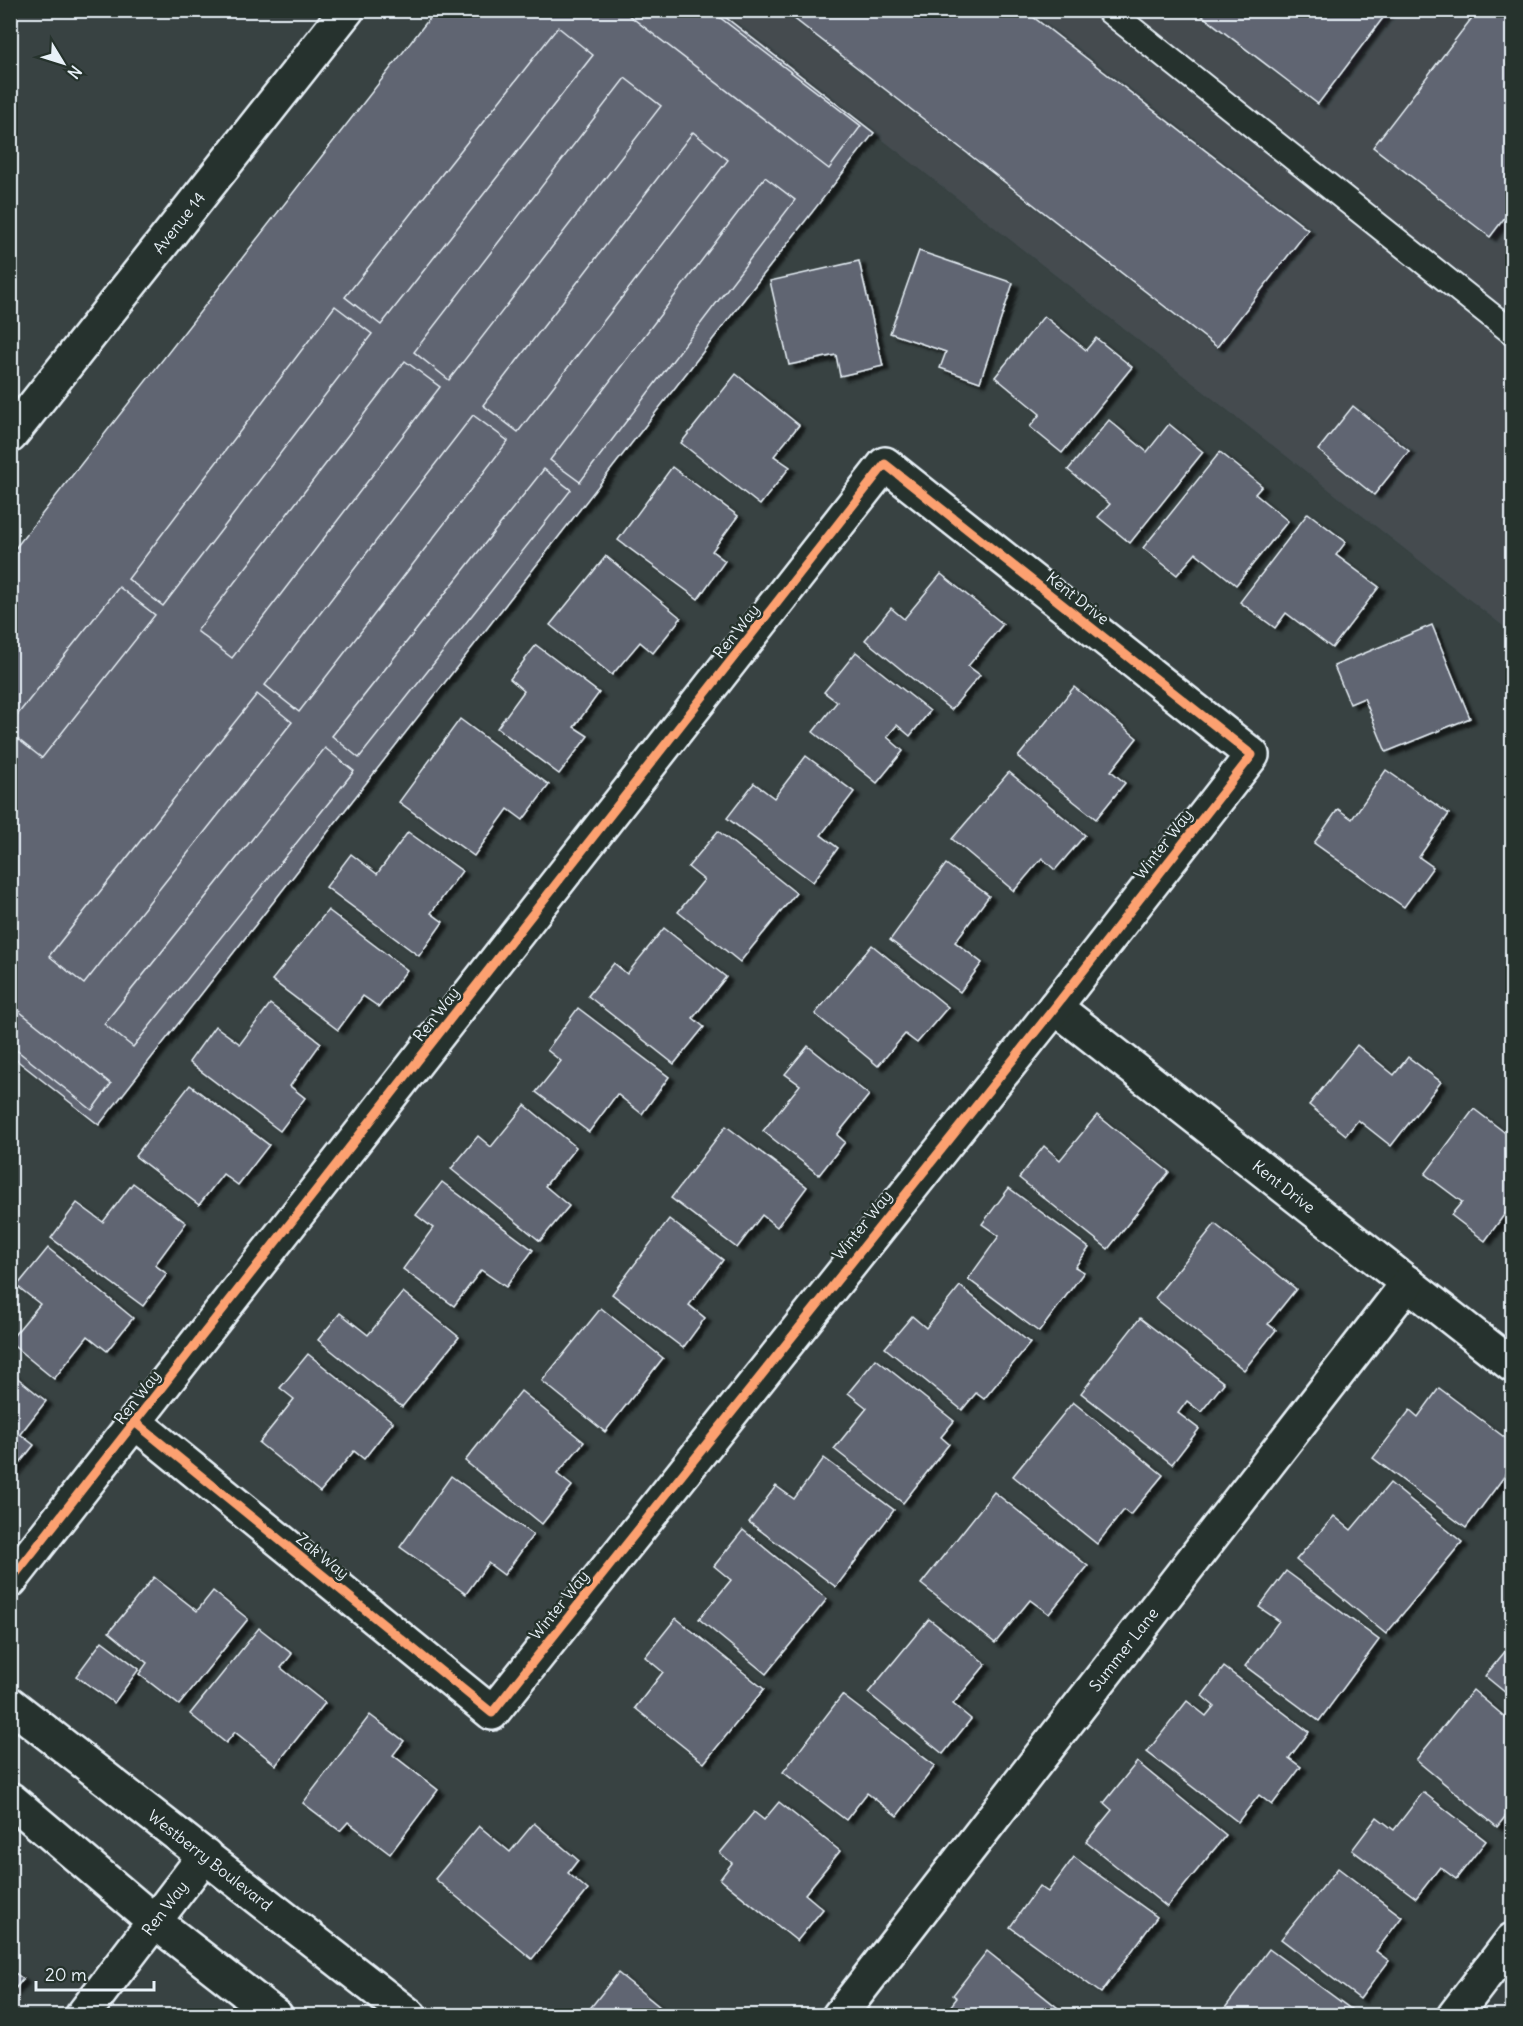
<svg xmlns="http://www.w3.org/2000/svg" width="1523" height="2026" viewBox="0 0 1523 2026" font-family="Delius,sans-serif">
  <defs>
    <filter id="shadow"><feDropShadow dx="6" dy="4" stdDeviation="1.5" flood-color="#0009"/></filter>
  </defs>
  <rect width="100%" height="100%" fill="#384242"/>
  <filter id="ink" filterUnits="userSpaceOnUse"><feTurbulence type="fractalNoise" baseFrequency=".0167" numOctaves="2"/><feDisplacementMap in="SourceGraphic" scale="12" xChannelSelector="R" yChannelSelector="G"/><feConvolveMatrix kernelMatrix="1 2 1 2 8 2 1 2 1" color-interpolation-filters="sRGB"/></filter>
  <g filter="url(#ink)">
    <polygon fill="#444c50" points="716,11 1512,11 1512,633 874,133"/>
    <g fill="#616572" stroke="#e8f1f8" stroke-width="1.5" filter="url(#shadow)">
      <polygon points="436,10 716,10 874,133 99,1125 10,1055 10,555"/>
      <polygon points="622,10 710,10 861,126 829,169"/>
      <polygon points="783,10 1024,10 1308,230 1217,347"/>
      <polygon points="1203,10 1389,10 1318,104 1200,14"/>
      <polygon points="1478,10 1512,10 1512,208 1490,237 1373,147"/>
      <polygon points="558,27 593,55 381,325 345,297"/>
      <polygon points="625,78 661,106 449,380 414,352"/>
      <polygon points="693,132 728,160 518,432 483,405"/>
      <polygon points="765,177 795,200 580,482 550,460"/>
      <polygon points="919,251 1013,283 980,382 940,368 946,352 890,333"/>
      <polygon points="859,261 883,366 840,376 836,355 789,365 770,281"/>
      <polygon points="335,306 372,334 163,606 128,579"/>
      <polygon points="1044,316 1086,350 1096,338 1132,367 1062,453 1030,427 1040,414 995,377"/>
      <polygon points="405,361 440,387 232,658 197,631"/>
      <polygon points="736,374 799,425 774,456 790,467 760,505 681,443"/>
      <polygon points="1353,406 1409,451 1374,495 1318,450"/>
      <polygon points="473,415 508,441 299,712 265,685"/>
      <polygon points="1109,420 1147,452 1169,424 1203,452 1130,543 1098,517 1110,504 1068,470"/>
      <polygon points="1220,452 1262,486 1255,494 1288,521 1236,585 1196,553 1177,575 1143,548"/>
      <polygon points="672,467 738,516 712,551 725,561 698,599 618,540"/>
      <polygon points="544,469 571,490 359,758 332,736"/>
      <polygon points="1308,513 1346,542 1336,555 1379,587 1332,648 1286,613 1275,628 1240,602"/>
      <polygon points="606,556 681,618 653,653 640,642 612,675 550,625"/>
      <polygon points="941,574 1003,624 968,666 980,675 951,710 865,640 891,608 904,619"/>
      <polygon points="119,587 155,615 42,758 10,733 10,724"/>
      <polygon points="1432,625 1470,718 1386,752 1364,698 1350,704 1334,666"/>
      <polygon points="536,645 599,693 574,727 588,736 559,774 497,728 524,691 510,679"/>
      <polygon points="856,652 930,711 910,736 897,725 887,737 903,751 877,783 813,732 837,702 824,692"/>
      <polygon points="1074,687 1137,738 1111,771 1125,783 1096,819 1018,757"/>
      <polygon points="257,694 292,722 84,984 49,956"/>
      <polygon points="460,719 549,785 523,820 508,809 474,856 399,802"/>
      <polygon points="325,748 354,771 133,1047 104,1024"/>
      <polygon points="806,756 854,792 821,835 838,848 813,882 727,818 754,783 774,798"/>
      <polygon points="1386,770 1449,814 1419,857 1433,867 1404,907 1314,843 1338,809 1352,819"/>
      <polygon points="1009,772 1085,835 1055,870 1042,858 1014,891 952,839"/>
      <polygon points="718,831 796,893 740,962 678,912 704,880 688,867"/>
      <polygon points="408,832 462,871 431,913 443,922 419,956 326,887 351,854 377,874"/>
      <polygon points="946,864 989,896 955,942 982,963 960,992 890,940"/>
      <polygon points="328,910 407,970 379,1007 363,996 338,1030 272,980"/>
      <polygon points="664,928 726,977 693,1018 704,1027 674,1064 588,996 614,963 627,974"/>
      <polygon points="872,945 948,1007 917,1043 905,1034 878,1066 815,1014"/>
      <polygon points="10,1004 111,1084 92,1110 10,1045"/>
      <polygon points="270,1004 321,1043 290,1086 305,1098 280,1131 189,1062 215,1026 240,1044"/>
      <polygon points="578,1008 669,1077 642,1114 617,1094 589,1132 536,1092 561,1061 547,1050"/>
      <polygon points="1357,1045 1394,1075 1408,1057 1441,1082 1391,1146 1358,1120 1346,1135 1309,1105"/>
      <polygon points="808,1046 869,1095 837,1135 845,1142 819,1175 763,1131 800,1085 785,1074"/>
      <polygon points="190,1085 269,1145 238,1185 223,1174 199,1205 135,1156"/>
      <polygon points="525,1105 576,1147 545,1186 569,1206 540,1241 451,1169 478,1136 491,1147"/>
      <polygon points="1474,1109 1512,1138 1512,1204 1485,1241 1451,1215 1462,1202 1425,1174"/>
      <polygon points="1097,1115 1169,1172 1108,1249 1019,1178 1044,1146 1060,1160"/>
      <polygon points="726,1126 807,1187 777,1227 762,1215 737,1248 671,1198"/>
      <polygon points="442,1182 533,1250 506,1287 481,1270 454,1306 403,1269 433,1228 416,1215"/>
      <polygon points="133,1183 186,1223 155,1265 167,1274 143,1306 51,1238 77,1203 103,1222"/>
      <polygon points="1009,1188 1089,1248 1075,1267 1084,1272 1039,1332 968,1279 999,1236 982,1224"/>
      <polygon points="669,1219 723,1260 689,1305 705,1318 683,1348 612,1294"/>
      <polygon points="1215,1224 1296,1289 1268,1324 1276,1330 1244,1370 1155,1298"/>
      <polygon points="48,1248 133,1318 107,1351 88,1336 54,1379 10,1343 10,1340 40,1304 17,1286"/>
      <polygon points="960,1286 1030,1343 984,1399 976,1393 962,1410 885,1348 912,1316 926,1328"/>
      <polygon points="403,1292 459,1337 402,1407 318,1340 340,1313 368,1335"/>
      <polygon points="601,1308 663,1358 605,1432 542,1381"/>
      <polygon points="1140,1318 1224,1383 1201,1412 1187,1401 1178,1413 1199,1429 1172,1464 1081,1393"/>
      <polygon points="308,1354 393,1422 364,1459 354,1451 320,1492 259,1443 294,1399 280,1388"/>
      <polygon points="876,1359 954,1421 941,1437 949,1444 903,1503 834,1449 867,1408 848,1393"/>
      <polygon points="10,1372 46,1401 20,1434 34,1445 10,1475"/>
      <polygon points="1439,1388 1512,1443 1512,1466 1466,1528 1373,1458 1410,1410 1418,1417"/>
      <polygon points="521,1391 584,1442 557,1474 572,1486 542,1524 465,1461"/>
      <polygon points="1073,1402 1163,1475 1130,1515 1124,1510 1097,1544 1013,1476"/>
      <polygon points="824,1458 894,1510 836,1587 749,1522 776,1486 794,1499"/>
      <polygon points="451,1476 533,1535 504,1575 488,1563 466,1594 400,1547"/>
      <polygon points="1390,1483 1462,1542 1386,1634 1296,1560 1334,1516 1351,1530"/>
      <polygon points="994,1492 1088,1566 1049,1614 1030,1600 995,1643 921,1584"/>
      <polygon points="743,1530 827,1599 766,1674 699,1619 731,1580 714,1566"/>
      <polygon points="1286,1571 1379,1640 1319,1721 1245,1666 1279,1621 1259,1607"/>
      <polygon points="154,1577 197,1611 213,1591 248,1619 179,1705 139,1674 147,1663 109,1632"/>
      <polygon points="676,1618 764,1689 704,1763 635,1708 663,1672 645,1657"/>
      <polygon points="929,1619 986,1664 953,1704 971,1719 943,1754 868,1693"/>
      <polygon points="259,1628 292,1654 281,1668 325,1703 276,1765 235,1732 226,1743 190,1714"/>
      <polygon points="102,1641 139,1669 114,1703 76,1676"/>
      <polygon points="1512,1643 1512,1698 1485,1676"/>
      <polygon points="1224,1667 1309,1732 1289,1758 1301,1767 1272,1805 1259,1795 1238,1822 1147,1752 1187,1701 1206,1716 1214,1706 1202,1696"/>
      <polygon points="1473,1690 1512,1723 1512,1808 1497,1827 1416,1760"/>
      <polygon points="842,1695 935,1766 897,1816 867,1793 846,1820 783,1772"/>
      <polygon points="370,1715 404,1741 393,1755 438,1790 390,1854 348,1822 340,1831 303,1803"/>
      <polygon points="1137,1762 1226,1835 1167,1907 1086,1842 1112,1810 1104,1803"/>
      <polygon points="1423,1792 1486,1841 1456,1879 1440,1867 1416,1898 1352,1850 1377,1817 1394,1830"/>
      <polygon points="779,1802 840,1851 805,1894 823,1909 797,1941 720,1879 732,1863 720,1853 754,1812 764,1820"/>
      <polygon points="534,1823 578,1860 568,1873 588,1890 532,1959 435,1879 479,1826 510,1852"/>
      <polygon points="1074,1857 1157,1917 1101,1993 1010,1927 1039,1886 1048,1892"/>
      <polygon points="1338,1868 1402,1917 1376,1951 1389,1961 1360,1999 1281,1939"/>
      <polygon points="1269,1949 1352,2010 1348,2016 1219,2016"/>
      <polygon points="987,1951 1068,2016 943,2016 957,1998 953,1995"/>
      <polygon points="10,1969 23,1979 10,1995"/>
      <polygon points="618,1973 671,2016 584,2016"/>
    </g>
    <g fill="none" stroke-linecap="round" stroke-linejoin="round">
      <defs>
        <polyline id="service" points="1108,10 1512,332"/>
        <g id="minor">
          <path id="s1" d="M1055,1007L1512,1365"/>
          <polyline points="10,1581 885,464 1252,755 1055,1007 492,1713 136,1423"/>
          <path id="s2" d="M82,2016L205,1855"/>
          <path id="s3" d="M839,2016L1408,1283"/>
          <polyline points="1454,2016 1512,1940"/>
        </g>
        <g id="tertiary">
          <path id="s4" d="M10,1704L410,2016"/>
          <polyline points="10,1799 154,1921 276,2016"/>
        </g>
        <g id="secondary">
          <path id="s5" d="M10,436L347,10"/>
        </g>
      </defs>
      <use href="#service" stroke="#e8f1f8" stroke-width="28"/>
      <use href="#minor" stroke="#e8f1f8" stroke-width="38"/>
      <use href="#tertiary" stroke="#e8f1f8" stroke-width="38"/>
      <use href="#secondary" stroke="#e8f1f8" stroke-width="38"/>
      <use href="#service" stroke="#26332d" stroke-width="24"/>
      <use href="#minor" stroke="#26332d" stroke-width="33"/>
      <use href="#tertiary" stroke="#26332d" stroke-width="33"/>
      <use href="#secondary" stroke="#26332d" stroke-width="33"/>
      <defs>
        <polyline id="cycleway" points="10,1581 885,464 1252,755 1055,1007 492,1713 136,1423"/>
      </defs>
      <use href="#cycleway" stroke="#26332d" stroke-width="13"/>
      <use href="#cycleway" stroke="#fca06f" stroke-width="9"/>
    </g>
  </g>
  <g text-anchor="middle" stroke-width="5" stroke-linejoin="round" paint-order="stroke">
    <g font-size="16" fill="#e8f1f8" stroke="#26332d">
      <text dy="6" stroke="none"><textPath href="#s5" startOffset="272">Avenue 14</textPath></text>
      <text transform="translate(1078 598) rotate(38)" y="6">Kent Drive</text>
      <text transform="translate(736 631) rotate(-52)" y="6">Ren Way</text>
      <text transform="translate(1163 844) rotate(-52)" y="6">Winter Way</text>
      <text transform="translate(436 1014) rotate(-52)" y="6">Ren Way</text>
      <text dy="6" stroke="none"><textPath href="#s1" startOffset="291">Kent Drive</textPath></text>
      <text transform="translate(862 1225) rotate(-51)" y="6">Winter Way</text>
      <text transform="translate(137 1397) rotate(-52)" y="6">Ren Way</text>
      <text transform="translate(323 1556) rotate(39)" y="6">Zak Way</text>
      <text transform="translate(559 1605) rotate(-51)" y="6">Winter Way</text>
      <text dy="6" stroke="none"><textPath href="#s3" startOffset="464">Summer Lane</textPath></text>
      <text dy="6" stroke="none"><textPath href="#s4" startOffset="254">Westberry Boulevard</textPath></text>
      <text dy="6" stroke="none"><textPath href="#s2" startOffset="136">Ren Way</textPath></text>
    </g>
  </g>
  <rect width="1523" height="2026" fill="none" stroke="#26332d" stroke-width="36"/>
  <rect x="18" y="18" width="1487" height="1990" fill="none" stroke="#e8f1f8" stroke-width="2" filter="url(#ink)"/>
  <g transform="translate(63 63) rotate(128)" stroke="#26332d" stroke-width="4.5" paint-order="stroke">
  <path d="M0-4.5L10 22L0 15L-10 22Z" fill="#e8f1f8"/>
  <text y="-9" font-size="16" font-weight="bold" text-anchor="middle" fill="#e8f1f8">N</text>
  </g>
  <path d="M36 1981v9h118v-9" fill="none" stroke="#e8f1f8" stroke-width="3"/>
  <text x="45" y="1981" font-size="18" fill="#e8f1f8" stroke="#26332d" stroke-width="4.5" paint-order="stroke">20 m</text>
</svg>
